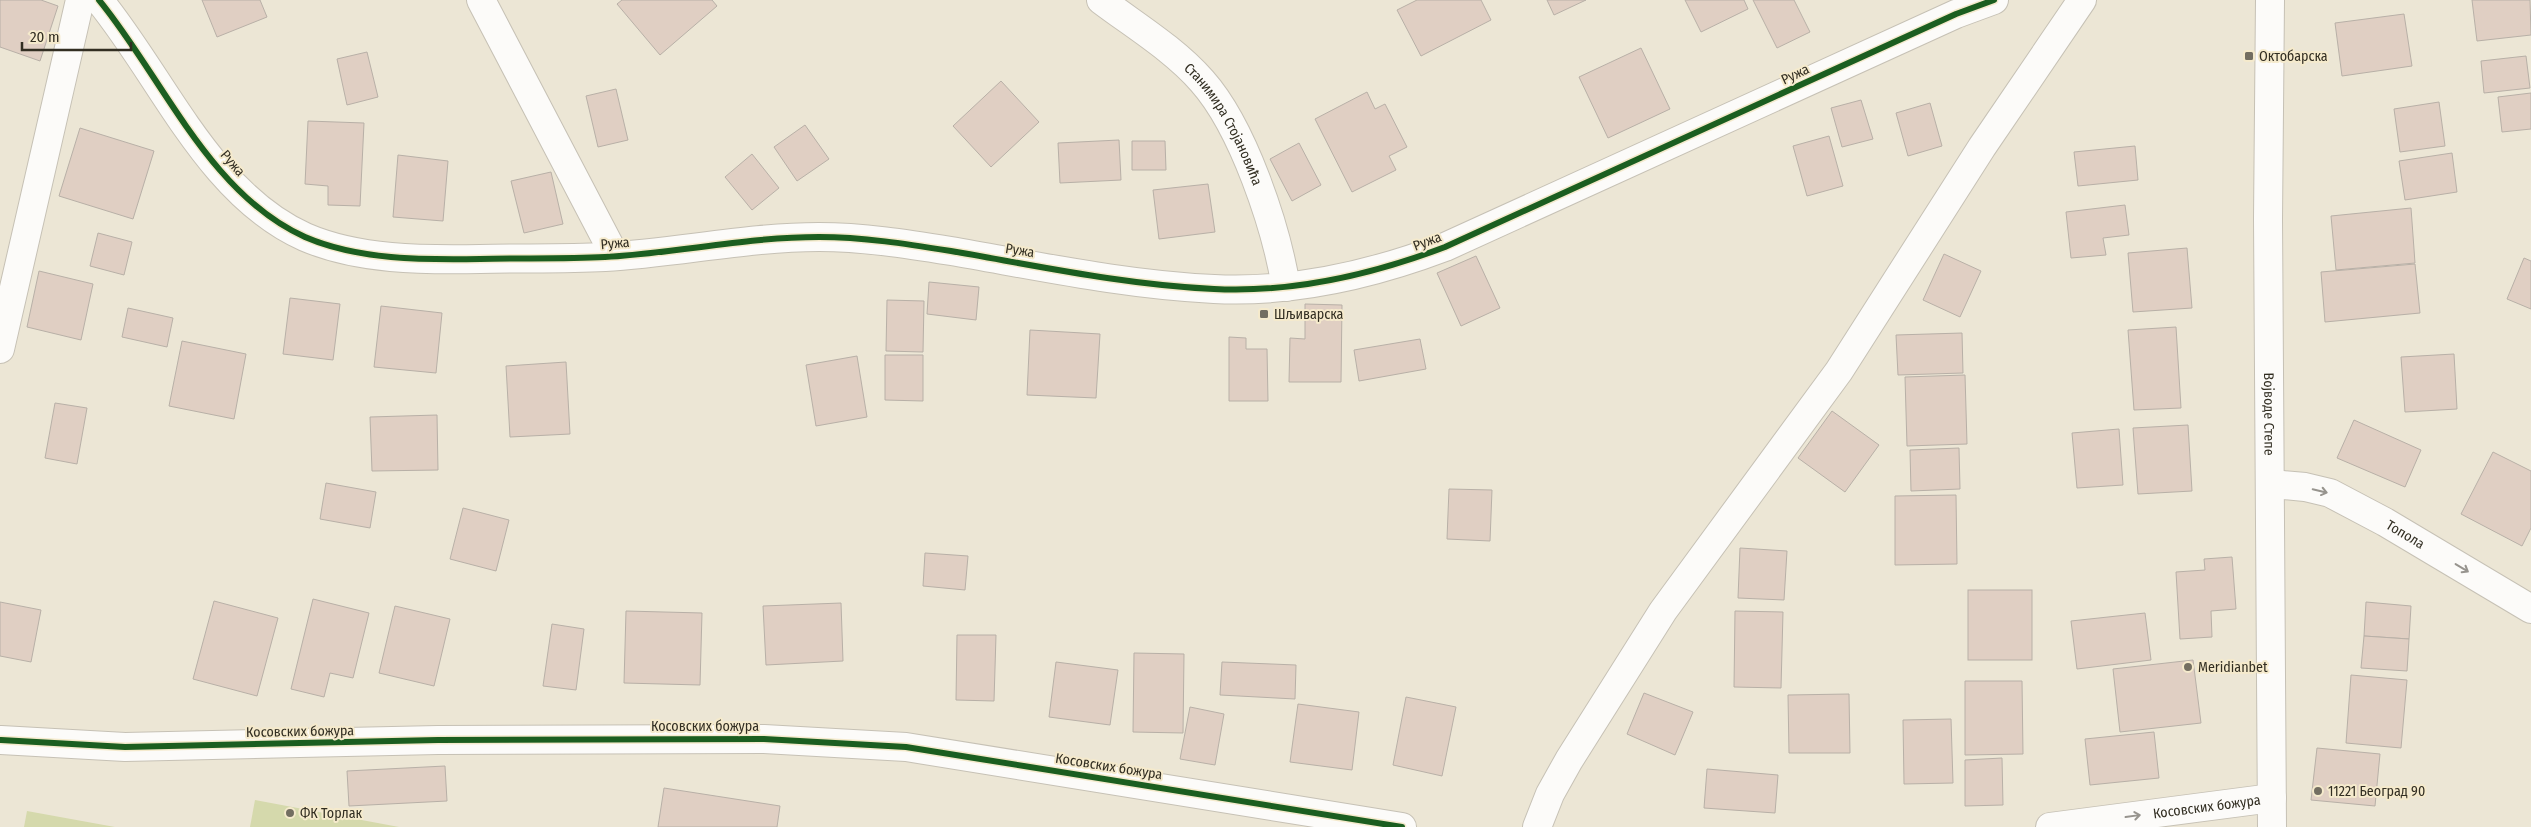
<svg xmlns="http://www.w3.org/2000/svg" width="2531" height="827" viewBox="0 0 2531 827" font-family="'Fira Sans Condensed',sans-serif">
  <rect width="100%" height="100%" fill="#ece6d5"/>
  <g fill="#d5d9ac">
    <polygon points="255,800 399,827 250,827"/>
    <polygon points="27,811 115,827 24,827"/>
  </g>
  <g fill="#e0cfc3" stroke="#b8b0a7">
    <polygon points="0,0 41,0 58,6 40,61 0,47"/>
    <polygon points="202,0 260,0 267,17 217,37"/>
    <polygon points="622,0 712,0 717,6 660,55 617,4"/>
    <polygon points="1417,0 1481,0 1491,20 1421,56 1397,10"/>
    <polygon points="1547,0 1586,0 1554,15"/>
    <polygon points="1685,0 1744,0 1748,9 1701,32"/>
    <polygon points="1753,0 1794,0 1810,32 1777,48"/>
    <polygon points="2472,0 2530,0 2531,35 2477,41"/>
    <polygon points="2404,14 2412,66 2342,76 2335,23"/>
    <polygon points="1641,48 1670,109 1608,138 1579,77"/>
    <polygon points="367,52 378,97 347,105 337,59"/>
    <polygon points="2526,56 2530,88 2484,93 2481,61"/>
    <polygon points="1001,81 1039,122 991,167 953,126"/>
    <polygon points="616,89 628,140 598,147 586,96"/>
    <polygon points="1367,92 1375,109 1385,104 1407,147 1389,156 1396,170 1352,192 1315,119"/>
    <polygon points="2531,93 2531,129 2502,132 2498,97"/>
    <polygon points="1861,100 1873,139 1842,147 1831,108"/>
    <polygon points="2439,102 2445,146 2400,152 2394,109"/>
    <polygon points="1930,103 1942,146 1908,156 1896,113"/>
    <polygon points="308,121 364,123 360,206 328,205 328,186 305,184"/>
    <polygon points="805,125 829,159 797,181 774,147"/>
    <polygon points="80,128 154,151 133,219 59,196"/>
    <polygon points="1829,136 1843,186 1807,196 1793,146"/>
    <polygon points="1119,140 1121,180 1060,183 1058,143"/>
    <polygon points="1132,141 1165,141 1166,170 1132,170"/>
    <polygon points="1299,143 1321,185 1292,201 1270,159"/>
    <polygon points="2135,146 2138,180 2078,186 2074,152"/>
    <polygon points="2452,153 2457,192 2405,200 2399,161"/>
    <polygon points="752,154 779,188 752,210 725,177"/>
    <polygon points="398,155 448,161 443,221 393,217"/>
    <polygon points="551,172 563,224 524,233 511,181"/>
    <polygon points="1208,184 1215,232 1159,239 1153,190"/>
    <polygon points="2125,205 2129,235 2103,238 2106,255 2071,258 2066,212"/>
    <polygon points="2411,208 2415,263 2336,270 2331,216"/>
    <polygon points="98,233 132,242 124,275 90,266"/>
    <polygon points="2187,248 2192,308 2133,312 2128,253"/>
    <polygon points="1944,254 1981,271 1960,317 1923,300"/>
    <polygon points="1476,256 1500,308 1461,326 1437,273"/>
    <polygon points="2524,258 2531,261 2531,309 2507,299"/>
    <polygon points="2415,264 2420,313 2325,322 2321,272"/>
    <polygon points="39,271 93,284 81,340 27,327"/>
    <polygon points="929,282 979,287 976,320 927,314"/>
    <polygon points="290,298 340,304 333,360 283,354"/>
    <polygon points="887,300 924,301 923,352 886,351"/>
    <polygon points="1305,304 1342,305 1341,382 1289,382 1290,338 1305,339"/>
    <polygon points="381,306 442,313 436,373 374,367"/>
    <polygon points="128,308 173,318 167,347 122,337"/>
    <polygon points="2176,327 2181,408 2134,410 2128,330"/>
    <polygon points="1030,330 1100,334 1096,398 1027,395"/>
    <polygon points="1962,333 1963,373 1898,375 1896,335"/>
    <polygon points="1229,337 1246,338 1246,349 1267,349 1268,401 1229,401"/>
    <polygon points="1420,339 1426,369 1359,381 1354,350"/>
    <polygon points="182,341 246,354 234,419 169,406"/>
    <polygon points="2454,354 2457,409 2405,412 2401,357"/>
    <polygon points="885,355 923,355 923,401 885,400"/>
    <polygon points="857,356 867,417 816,426 806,365"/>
    <polygon points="566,362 570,434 510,437 506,366"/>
    <polygon points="1965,375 1967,444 1907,446 1905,377"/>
    <polygon points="55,403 87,408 77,464 45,458"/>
    <polygon points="1832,411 1879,445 1845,492 1798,458"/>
    <polygon points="437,415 438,470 372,471 370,417"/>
    <polygon points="2354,420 2421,450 2405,487 2337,458"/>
    <polygon points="2188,425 2192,491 2138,494 2133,428"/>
    <polygon points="2119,429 2123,485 2077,488 2072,433"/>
    <polygon points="1959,448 1960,489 1911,491 1910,450"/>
    <polygon points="2493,452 2531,471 2531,528 2522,546 2461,514"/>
    <polygon points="326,483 376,492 370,528 320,519"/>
    <polygon points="1449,489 1492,490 1490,541 1447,539"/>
    <polygon points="1956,495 1957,564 1895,565 1895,496"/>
    <polygon points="463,508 509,520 496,571 450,559"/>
    <polygon points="1740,548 1787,551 1784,600 1738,598"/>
    <polygon points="925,553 968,556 965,590 923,586"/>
    <polygon points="2232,557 2236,609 2211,611 2212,637 2180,639 2176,572 2205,570 2204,559"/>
    <rect x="1968" y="590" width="64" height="70"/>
    <polygon points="313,599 369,613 353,678 330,673 324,697 291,689"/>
    <polygon points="214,601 278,618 257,696 193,679"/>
    <polygon points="0,602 41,610 31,662 0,656"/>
    <polygon points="2366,602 2411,606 2409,639 2364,636"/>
    <polygon points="841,603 843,661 766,665 763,606"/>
    <polygon points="395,606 450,619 434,686 379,673"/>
    <polygon points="626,611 702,613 700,685 624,683"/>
    <polygon points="1735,611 1783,612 1781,688 1734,687"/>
    <polygon points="2145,613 2151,660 2077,669 2071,621"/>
    <polygon points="552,624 584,629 576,690 543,686"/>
    <polygon points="957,635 996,635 994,701 956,700"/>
    <polygon points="2364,636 2409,639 2407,671 2361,668"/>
    <polygon points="1134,653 1184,654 1183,733 1133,732"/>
    <polygon points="2193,660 2201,723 2120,732 2113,669"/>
    <polygon points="1056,662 1118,670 1110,725 1049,717"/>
    <polygon points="1222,662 1296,665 1295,699 1220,695"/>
    <polygon points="2351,675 2407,680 2401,748 2346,743"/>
    <polygon points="1965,681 2022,681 2023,754 1965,755"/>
    <polygon points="1644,693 1693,712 1675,755 1627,734"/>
    <polygon points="1849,694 1850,753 1789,753 1788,695"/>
    <polygon points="1406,697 1456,707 1442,776 1393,765"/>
    <polygon points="1298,704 1359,712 1352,770 1290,762"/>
    <polygon points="1190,707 1224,714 1215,765 1180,759"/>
    <polygon points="1951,719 1953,783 1904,784 1903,720"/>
    <polygon points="2154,732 2159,778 2090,785 2085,739"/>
    <polygon points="2317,748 2380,754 2375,806 2311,800"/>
    <polygon points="2002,758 2003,805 1965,806 1965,760"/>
    <polygon points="445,766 447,801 349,806 347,771"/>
    <polygon points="1707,769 1778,775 1775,813 1704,808"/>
    <polygon points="664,788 780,806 777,827 658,827"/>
  </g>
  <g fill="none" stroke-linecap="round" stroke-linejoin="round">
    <defs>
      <g id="minor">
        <path d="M99,0C163,78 209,194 305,237C358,260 423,260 480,259C521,258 564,259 605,257C677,253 747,237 819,237C863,237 907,244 951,251C1038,266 1126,285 1214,289C1293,293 1371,275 1445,247L1956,14L1994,0"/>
        <polyline points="481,0 615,256"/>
        <path id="s1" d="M1101,0C1134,25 1174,49 1202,81C1243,127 1276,226 1286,287"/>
        <path id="s2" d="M2270,0L2268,219L2272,827"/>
        <polyline points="0,349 80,0"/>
        <path id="s3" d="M2272,484L2305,487L2330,493L2385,522L2531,609"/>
        <polyline points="1,740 125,747 438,740 764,739 906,747 1402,827"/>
        <polyline points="1537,827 1550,794 1569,760 1663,611 1839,371 1982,147 2082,0"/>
        <path id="s4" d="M2050,827L2272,798"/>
      </g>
    </defs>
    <use href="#minor" stroke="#c6c1b5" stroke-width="30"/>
    <use href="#minor" stroke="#fcfbf9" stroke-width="28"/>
    <defs>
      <g id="cycleway">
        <path d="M99,0C163,78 209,194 305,237C358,260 423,260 480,259C521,258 564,259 605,257C677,253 747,237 819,237C863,237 907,244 951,251C1038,266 1126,285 1214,289C1293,293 1371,275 1445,247L1956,14L1994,0"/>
        <polyline points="1,740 125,747 438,740 764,739 906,747 1402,827"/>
      </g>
    </defs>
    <use href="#cycleway" stroke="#f5eacc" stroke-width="9"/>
    <use href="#cycleway" stroke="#1b5e20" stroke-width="6"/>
  </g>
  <defs><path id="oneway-shaft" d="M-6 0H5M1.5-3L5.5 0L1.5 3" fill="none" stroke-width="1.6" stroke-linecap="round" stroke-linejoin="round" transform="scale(1.25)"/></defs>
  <g stroke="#97948e">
    <use href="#oneway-shaft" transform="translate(2320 491) rotate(13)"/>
    <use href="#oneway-shaft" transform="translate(2462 568) rotate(31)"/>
    <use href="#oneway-shaft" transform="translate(2133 816) rotate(-8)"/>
  </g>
  <g fill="#736e61" stroke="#f5eacc" stroke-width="2">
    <rect x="2244" y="51" width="10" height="10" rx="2.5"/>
    <rect x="1259" y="309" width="10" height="10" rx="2.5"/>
    <circle cx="2188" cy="667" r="5"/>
    <circle cx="2318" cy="791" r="5"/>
    <circle cx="290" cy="813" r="5"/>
  </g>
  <g text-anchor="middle" stroke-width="4" stroke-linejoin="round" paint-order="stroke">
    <g font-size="14" fill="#322e22" stroke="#f5eacc" text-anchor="start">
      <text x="2259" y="61">Октобарска</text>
      <text x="1274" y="319">Шљиварска</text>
      <text x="2198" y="672">Meridianbet</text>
      <text x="2328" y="796">11221 Београд 90</text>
      <text x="300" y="818">ФК Торлак</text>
    </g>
    <g font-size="14" fill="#322e22" stroke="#f5eacc">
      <text transform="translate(1795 74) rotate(-25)" y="5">Ружа</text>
      <text dy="5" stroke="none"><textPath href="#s1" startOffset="178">Станимира Стојановића</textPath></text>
      <text transform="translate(233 163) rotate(50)" y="5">Ружа</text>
      <text transform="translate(1427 241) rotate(-21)" y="5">Ружа</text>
      <text transform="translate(615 243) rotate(-5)" y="5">Ружа</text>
      <text transform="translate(1020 250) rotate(9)" y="5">Ружа</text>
      <text dy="5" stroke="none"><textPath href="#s2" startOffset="414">Војводе Степе</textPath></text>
      <text dy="5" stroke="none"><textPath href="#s3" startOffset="145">Топола</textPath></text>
      <text x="705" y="731">Косовских божура</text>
      <text transform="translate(300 731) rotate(-1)" y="5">Косовских божура</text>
      <text transform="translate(1109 766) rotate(9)" y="5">Косовских божура</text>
      <text dy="5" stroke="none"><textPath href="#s4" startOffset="158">Косовских божура</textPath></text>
    </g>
  </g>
  <path d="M22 42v8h109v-8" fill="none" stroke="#322e22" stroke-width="2.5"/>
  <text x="30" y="42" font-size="15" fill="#322e22" stroke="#f5eacc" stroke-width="4" paint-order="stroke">20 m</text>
</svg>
